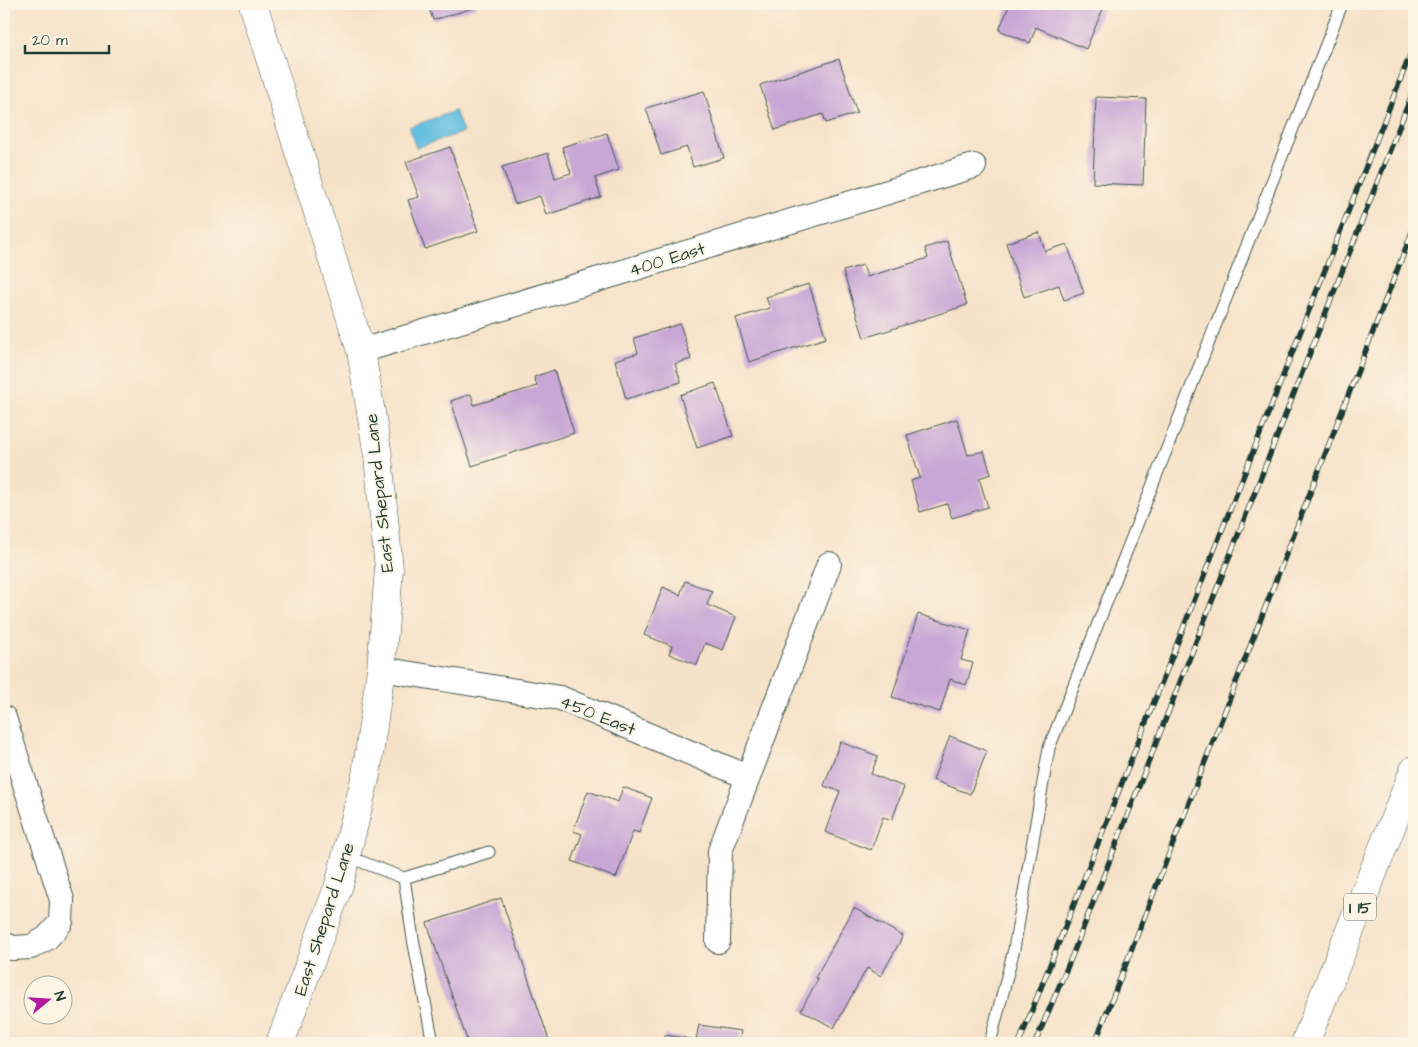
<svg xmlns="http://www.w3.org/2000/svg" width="1418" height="1047" viewBox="0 0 1418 1047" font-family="'Architects Daughter',sans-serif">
  <rect width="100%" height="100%" fill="#fcf5e5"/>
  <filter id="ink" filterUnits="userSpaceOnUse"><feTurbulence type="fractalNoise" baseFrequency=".02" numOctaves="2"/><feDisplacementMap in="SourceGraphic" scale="10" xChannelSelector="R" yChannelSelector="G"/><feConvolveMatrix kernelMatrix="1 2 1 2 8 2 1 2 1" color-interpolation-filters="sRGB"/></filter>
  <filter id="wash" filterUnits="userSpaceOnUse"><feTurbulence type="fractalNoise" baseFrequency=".0096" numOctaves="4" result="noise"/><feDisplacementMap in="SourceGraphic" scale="20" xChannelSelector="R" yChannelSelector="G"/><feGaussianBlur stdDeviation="1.12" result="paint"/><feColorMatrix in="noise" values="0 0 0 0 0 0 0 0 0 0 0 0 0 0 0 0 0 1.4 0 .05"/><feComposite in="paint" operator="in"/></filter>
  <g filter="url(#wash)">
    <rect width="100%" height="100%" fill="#f6e2c8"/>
    <polygon fill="#62bfe0" stroke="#407e8a" points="455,111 463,132 416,148 409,127"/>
    <g id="blocks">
      <g fill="#c8a6d6">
        <polygon points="428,4 476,4 477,7 433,20"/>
        <polygon points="1010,4 1105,4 1086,49 1036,27 1030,43 999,30"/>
        <polygon points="839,59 857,113 826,123 823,114 775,130 760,85"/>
        <polygon points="704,91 724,158 693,167 687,147 661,155 646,108"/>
        <polygon points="1096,97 1146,99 1143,185 1093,183"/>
        <polygon points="607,133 619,170 595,178 601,197 546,215 540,196 515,204 502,167 548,153 555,178 571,173 562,147"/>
        <polygon points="450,147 478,231 425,249 408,200 419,197 406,162"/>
        <polygon points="1039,232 1045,251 1067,244 1084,293 1064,300 1059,285 1024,297 1006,243"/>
        <polygon points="947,241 967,305 864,338 843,271 863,265 867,277 928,258 925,248"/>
        <polygon points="809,284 826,338 749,362 736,318 770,308 766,297"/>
        <polygon points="680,324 691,359 675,364 681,382 626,399 615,360 638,353 634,338"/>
        <polygon points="554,370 574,433 472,466 451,401 471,394 474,405 537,386 534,377"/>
        <polygon points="715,383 733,436 697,448 680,395"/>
        <polygon points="957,419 968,455 984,451 991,474 979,478 988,507 952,518 947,504 920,512 911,481 920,478 907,435"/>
        <polygon points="685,581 712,591 707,605 736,617 723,650 705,643 697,665 669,654 672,646 644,635 663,587 680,595"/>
        <polygon points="918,614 970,630 961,660 973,663 966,685 950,679 940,712 892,697"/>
        <polygon points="950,736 987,751 970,794 933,780"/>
        <polygon points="840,742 878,756 871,774 904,787 892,820 883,817 871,850 825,832 840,791 824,786"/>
        <polygon points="623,787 652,798 639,833 633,831 616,878 572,861 582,834 573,831 588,791 618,802"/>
        <polygon points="501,898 550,1043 468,1043 427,923"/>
        <polygon points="854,908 903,936 881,976 867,968 834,1028 801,1010 818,979 815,978"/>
        <polygon points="699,1025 741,1031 739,1043 664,1043 665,1035 696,1040"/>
      </g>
    </g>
  </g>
  <g filter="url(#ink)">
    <use href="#blocks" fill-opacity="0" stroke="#3f564a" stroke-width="1"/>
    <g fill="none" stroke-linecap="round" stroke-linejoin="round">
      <defs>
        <g id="service">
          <polyline points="346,856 404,878 489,852"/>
          <polyline points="404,878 413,939 433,1043"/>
          <polyline points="990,1043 1014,949 1049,748 1342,4"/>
        </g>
        <g id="minor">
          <polyline points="361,351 974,166"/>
          <polyline points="381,669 560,698 748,777"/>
          <polyline points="4,718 62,900 61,922 47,938 31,947 12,948 4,944"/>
          <polyline points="718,941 720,851 829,564"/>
        </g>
        <polyline id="tertiary" points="253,4 361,351 378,456 389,569 381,669 366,775 339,885 280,1043"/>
        <polyline id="motorway" points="1305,1043 1414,770"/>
      </defs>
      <use href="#service" stroke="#3f564a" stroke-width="13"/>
      <use href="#minor" stroke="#3f564a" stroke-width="26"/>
      <use href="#tertiary" stroke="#3f564a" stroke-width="29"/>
      <use href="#motorway" stroke="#3f564a" stroke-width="29"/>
      <use href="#service" stroke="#fff" stroke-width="11"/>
      <use href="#minor" stroke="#fff" stroke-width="24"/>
      <use href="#tertiary" stroke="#fff" stroke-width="28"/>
      <use href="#motorway" stroke="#fff" stroke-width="28"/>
      <defs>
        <g id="rail">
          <polyline points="1019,1043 1414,45"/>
          <polyline points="1035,1043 1072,956 1414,89"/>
          <polyline points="1095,1043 1414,227"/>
        </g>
      </defs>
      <use href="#rail" stroke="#1f3d34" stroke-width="5.5"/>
      <use href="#rail" stroke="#fcf5e5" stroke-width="4" stroke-dasharray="11" stroke-linecap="butt"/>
    </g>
  </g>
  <g text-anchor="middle" stroke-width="4" stroke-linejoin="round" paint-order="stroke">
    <rect fill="#fcf5e5" stroke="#617469" stroke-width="1" x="1344" y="893.5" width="32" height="27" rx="4"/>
    <g font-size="16" font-weight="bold" fill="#1f3d34">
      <text x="1360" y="913">I 15</text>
    </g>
    <g font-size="18" fill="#1f3d34" stroke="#fcf5e5">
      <text transform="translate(667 259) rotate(-17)" y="6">400 East</text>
      <text transform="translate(379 493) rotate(-96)" y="6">East Shepard Lane</text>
      <text transform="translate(598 715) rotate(22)" y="6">450 East</text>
      <text transform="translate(324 919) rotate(-72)" y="6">East Shepard Lane</text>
    </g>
  </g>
  <rect width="1418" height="1047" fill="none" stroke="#fcf5e5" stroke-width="20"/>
  <g transform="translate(48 1000) rotate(72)"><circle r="24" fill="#fcf5e5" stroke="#a4ab9e"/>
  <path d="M0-4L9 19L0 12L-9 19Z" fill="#b5179e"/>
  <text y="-8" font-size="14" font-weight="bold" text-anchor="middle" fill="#1f3d34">N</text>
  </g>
  <path d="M25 45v8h84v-8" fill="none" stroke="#1f3d34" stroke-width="2.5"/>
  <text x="32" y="45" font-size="15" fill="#1f3d34" stroke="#fcf5e5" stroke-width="4" paint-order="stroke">20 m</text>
</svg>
